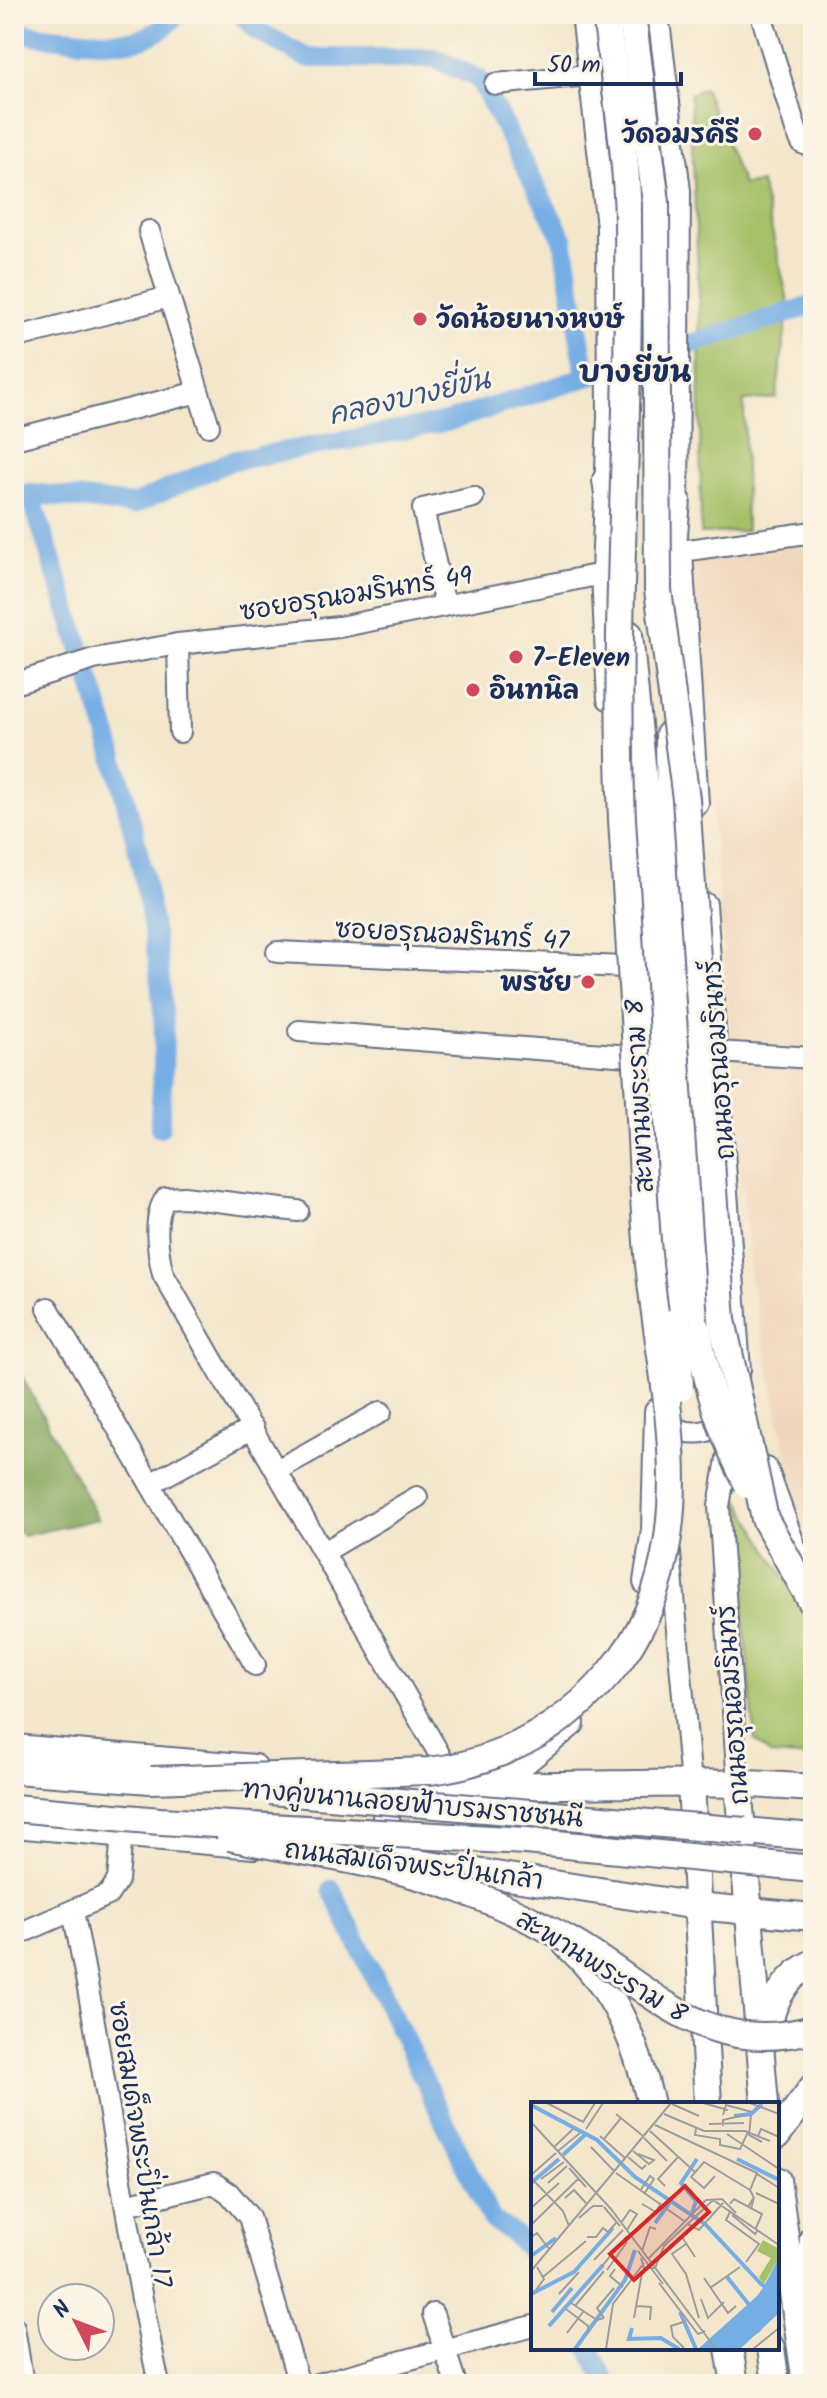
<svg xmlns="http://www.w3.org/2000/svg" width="827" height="2398" viewBox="0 0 827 2398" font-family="Kalam,'Playpen Sans Thai',sans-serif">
  <rect width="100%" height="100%" fill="#fcf5e5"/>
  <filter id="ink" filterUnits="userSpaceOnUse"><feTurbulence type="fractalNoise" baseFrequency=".0125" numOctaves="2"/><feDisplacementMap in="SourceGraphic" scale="16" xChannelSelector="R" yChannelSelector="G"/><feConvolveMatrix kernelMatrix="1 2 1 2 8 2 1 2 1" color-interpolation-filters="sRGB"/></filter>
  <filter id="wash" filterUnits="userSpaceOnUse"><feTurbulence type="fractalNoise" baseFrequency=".006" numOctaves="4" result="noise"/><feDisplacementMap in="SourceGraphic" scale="32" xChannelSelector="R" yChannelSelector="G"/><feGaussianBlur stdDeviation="1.8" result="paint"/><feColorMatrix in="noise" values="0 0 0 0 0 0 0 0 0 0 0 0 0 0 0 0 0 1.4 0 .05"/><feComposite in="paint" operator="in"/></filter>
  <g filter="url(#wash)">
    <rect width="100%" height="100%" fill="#f3e6cb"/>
    <polygon fill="#efd6bb" points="813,541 813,1056 800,1297 813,1299 813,1562 803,1538 750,1276 691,559"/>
    <g fill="#a5c067" stroke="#607862" stroke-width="2">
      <polygon points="704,88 743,185 761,183 789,305 776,398 744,401 746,531 701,534 699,294 690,94"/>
      <polygon points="732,1487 813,1628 813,1758 771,1755 755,1740"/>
    </g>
    <polygon fill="#84a65c" stroke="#506a5d" stroke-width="2" points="14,1361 98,1519 23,1536 14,1525"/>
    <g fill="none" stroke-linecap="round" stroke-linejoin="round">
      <g stroke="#75ade5" stroke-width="20">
        <polyline points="241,14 258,31 307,58 434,58 479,79 563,239 586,376"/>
        <path d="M14,31C36,37 121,45 141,39C157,34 166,26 178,14"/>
        <path d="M30,493C83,662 150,834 163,1012C166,1049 161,1089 160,1127"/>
        <polyline points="14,496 30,493 133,505 231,461 446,422 813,305"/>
        <polyline points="332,1890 492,2220 514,2234 533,2254"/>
        <polyline points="589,2348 607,2384"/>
      </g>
    </g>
  </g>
  <g filter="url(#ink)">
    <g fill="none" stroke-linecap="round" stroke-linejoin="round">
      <defs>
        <g id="minor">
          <polyline points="582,14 607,226 608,417 602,574 608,699"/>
          <polyline points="658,14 680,191 678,513"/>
          <polyline points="761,14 796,130 802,143 813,147"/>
          <polyline points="495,84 589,75"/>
          <polyline points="149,231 209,426"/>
          <polyline points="14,338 169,297"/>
          <polyline points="14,439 198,392"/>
          <polyline points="682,551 813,532"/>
          <polyline points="682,552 698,804"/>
          <polyline points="445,605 423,509 473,497"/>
          <polyline points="178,644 180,732"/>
          <polyline points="14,684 94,659 178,644 339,627 602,574"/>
          <polyline points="706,904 740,1370"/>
          <polyline points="277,952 624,967"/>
          <polyline points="299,1031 630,1056"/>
          <polyline points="718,1052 813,1058"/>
          <path d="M298,1211L184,1197L166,1198C152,1216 158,1254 163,1274L453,1778"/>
          <polyline points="48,1308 255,1665"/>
          <path d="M663,1418C682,1439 713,1437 731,1414"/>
          <polyline points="730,1441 719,1506 738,1784"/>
          <polyline points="277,1470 381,1412"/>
          <polyline points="150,1484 253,1428"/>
          <polyline points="324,1552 417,1497"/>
          <polyline points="670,1553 691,1784"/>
          <path d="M73,1912C106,2069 125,2228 159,2384"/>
          <polyline points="14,1936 108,1895 118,1880 122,1833"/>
          <polyline points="126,2205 214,2183 229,2193 249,2217 299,2384"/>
          <polyline points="433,2314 456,2384"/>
          <polyline points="14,2327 23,2384"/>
          <polyline points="317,2384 533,2326"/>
        </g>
        <g id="major">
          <polyline points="606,480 615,540"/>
          <polyline points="668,604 677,500"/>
          <polyline points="629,634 646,804 677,1320"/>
          <polyline points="669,735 671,880 698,1330"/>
          <polyline points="765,1471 795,1555"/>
          <polyline points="647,1582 655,1530 658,1412"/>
          <polyline points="14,1748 254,1768"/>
          <polyline points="14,1770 151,1780"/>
          <path d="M400,1780C538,1793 676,1776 813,1788"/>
          <polyline points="691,1784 708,2104"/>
          <polyline points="738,1784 765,2104"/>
          <polyline points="494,1786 571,1723"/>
          <polyline points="14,1824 254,1845"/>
          <polyline points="745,1831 813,1837"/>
          <path d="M346,1852L381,1836C388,1817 391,1800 375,1785"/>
          <polyline points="384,1858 697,1906 813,1917"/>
          <path d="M566,1944C615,1988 636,2042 651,2104"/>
          <path d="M765,2041C770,2009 781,1978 813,1963"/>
          <polyline points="777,2135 813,2087"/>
          <polyline points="777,2180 806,2384"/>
          <polyline points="808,2310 813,2239"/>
          <polyline points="729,2348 735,2384"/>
          <polyline points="771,2348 776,2384"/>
        </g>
      </defs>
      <use href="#minor" stroke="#676f84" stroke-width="24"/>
      <use href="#major" stroke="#676f84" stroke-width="30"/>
      <use href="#minor" stroke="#fff" stroke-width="20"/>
      <use href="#major" stroke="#fff" stroke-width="26"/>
      <defs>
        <g id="major-bridge">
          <polyline points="632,14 656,202 658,590 686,799 722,1320 765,1519 813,1604"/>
          <polyline points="677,1320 680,1388"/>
          <path d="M698,1330C708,1391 720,1430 748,1485"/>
          <path d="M151,1780L429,1771C529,1760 623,1689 655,1593C691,1486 660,1373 649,1264C643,1204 642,1144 638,1084C633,996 627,907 622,819C613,620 631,421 628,222C627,153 614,82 606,14"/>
          <polyline points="270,1791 745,1831"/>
          <polyline points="14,1808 160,1821 526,1841 813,1869"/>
          <path d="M230,1837C307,1854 388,1862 462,1890C502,1905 540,1923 577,1945C658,1994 708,2058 813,2029"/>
        </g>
      </defs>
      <use href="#major-bridge" stroke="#676f84" stroke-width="30" stroke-linecap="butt"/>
      <use href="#major-bridge" stroke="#fff" stroke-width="26"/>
    </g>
  </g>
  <g fill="#d1495b" stroke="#fcf5e5" stroke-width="3">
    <circle cx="755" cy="134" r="8"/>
    <circle cx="420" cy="319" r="8"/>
    <circle cx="516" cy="657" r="8"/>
    <circle cx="473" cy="690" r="8"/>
    <circle cx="588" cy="982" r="8"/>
  </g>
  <g text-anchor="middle" stroke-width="6" stroke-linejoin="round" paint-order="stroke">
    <g font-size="26" font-weight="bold" fill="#1b2f5e" stroke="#fcf5e5" text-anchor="start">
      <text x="739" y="143" text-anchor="end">วัดอมรคีรี</text>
      <text x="436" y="328">วัดน้อยนางหงษ์</text>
      <text x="532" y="666">7-Eleven</text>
      <text x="489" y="699">อินทนิล</text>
      <text x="572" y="991" text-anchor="end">พรชัย</text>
    </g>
    <g font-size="26" fill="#1b2f5e" stroke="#fcf5e5">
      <text transform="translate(356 593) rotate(-9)" y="9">ซอยอรุณอมรินทร์ 49</text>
      <text transform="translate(452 934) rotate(3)" y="9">ซอยอรุณอมรินทร์ 47</text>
      <text transform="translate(718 1060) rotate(-94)" y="9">ถนนอรุณอมรินทร์</text>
      <text transform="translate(639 1096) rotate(-93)" y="9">สะพานพระราม 8</text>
      <text transform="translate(732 1705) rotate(-94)" y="9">ถนนอรุณอมรินทร์</text>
      <text transform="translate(413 1803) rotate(5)" y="9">ทางคู่ขนานลอยฟ้าบรมราชชนนี</text>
      <text transform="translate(414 1864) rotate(7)" y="9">ถนนสมเด็จพระปิ่นเกล้า</text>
      <text transform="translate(602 1966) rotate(31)" y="9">สะพานพระราม 8</text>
      <text transform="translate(141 2144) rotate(81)" y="9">ซอยสมเด็จพระปิ่นเกล้า 17</text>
    </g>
    <g font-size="28" font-style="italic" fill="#365586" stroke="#fcf5e5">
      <text transform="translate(409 396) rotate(-13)" y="10">คลองบางยี่ขัน</text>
    </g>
    <g font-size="30" font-weight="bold" fill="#1b2f5e" stroke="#fcf5e5">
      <text x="635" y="382">บางยี่ขัน</text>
    </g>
  </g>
  <g transform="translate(531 2102)">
    <rect width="248" height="248" fill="#f3e6cb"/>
    <path d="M232,138L248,147V156L232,183L228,175L240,156L226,149Z" fill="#a5c067"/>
    <path d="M248,156V211L209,247H167L226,194L232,186L227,181L234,182Z" fill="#75ade5"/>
    <path fill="none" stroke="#75ade5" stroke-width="4" d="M0,3L66,38L104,75L174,122L231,183M203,14L220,12L231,2M32,53L55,32M206,57L248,78M0,81L28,57M161,111L165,99L150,81L166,57M124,121L140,99M0,154L25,136M196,175L220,205M0,192L43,170L82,126M219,202L228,228M21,210L41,186M149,210L165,247M18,224L72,163M101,226L98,237L130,236L148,247M190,233L223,229M187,234L213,223L248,188M182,237L248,182M44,247L94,178L104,148M198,247L228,228L248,199"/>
    <path fill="none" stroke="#9d9d9f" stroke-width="2" d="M16,1L52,20L64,1M172,1L197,8M219,1L248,12M141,2L168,14M85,12L112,34M133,12L173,29H214L239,39M192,13L195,3L221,10M220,13L218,33L231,40M0,20L80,107L185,247M178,22L213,21M124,23L226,71L219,88L223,96M192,24V18L213,13M165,26L164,33L189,37V43L209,47L217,30M55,27L72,1M119,29L164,70M196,32L248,67M69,34L94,56M227,34L230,27L248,35M113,36L136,59M73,37L90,16M23,45L42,27M60,45L83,69M27,49L49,31M102,49L118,62L123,58L107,52M97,55L111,67L115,63M38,66L55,85M85,71L153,119M226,72L248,86M0,73L25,51M184,74L173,86L160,75L173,60L219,88M0,76L32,109L38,124M10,77L33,60M17,81L36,64M134,84L127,77L147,55M109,89L119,74L123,77L113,92M225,91L248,102M34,96L43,88L55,101M111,102L125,110L130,101M199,102L203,97L231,112L225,126M73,105L89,124M217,105L223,95L220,107M0,106L28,81M199,110L195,118L228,142L215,160M201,113L224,132L227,128M48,116L62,104H72M90,121L99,108L106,112L96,128M1,122L47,77M157,122L168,128L192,101M161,125L151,135L164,155M0,135L6,131L18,147M56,135H65L72,126L77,130L85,121M155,142L141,152L155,172L168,216M107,149L132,182M111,149L119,125L125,127M110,156L113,166H124L133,144L182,98L248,143M118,156L175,98L191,97L205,111M63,158L92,128M71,164L96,134M84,167L79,174L92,185M76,168L96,140M0,169L140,1M12,175L55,139M173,176L197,211L205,204M128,181L167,232L174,229M179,186L209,165M5,188L13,177L6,165M28,192L48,170M170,197L177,216L193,200M40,201L66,218L73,216M44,204L73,169M106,204L120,205L119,218M35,207L57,224V230M73,216L66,206L83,186M103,216L111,171M36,231L52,210M153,246L142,235L140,224L155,219M75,247L82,202L113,161M222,247L248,226"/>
    <path fill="#d62828" fill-opacity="0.15" stroke="#d62828" stroke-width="4" d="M154,84L178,110L103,178L79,152Z"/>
    <rect width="248" height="248" fill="none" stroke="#1b2f5e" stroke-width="4"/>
  </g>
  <rect width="827" height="2398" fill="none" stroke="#fcf5e5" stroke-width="48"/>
  <g transform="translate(76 2322) rotate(312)"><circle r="38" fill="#fcf5e5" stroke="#a2a6af" stroke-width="2"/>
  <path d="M0-6L14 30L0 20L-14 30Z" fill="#d1495b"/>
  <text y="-12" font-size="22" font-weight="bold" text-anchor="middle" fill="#1b2f5e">N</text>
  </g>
  <path d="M535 72v12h146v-12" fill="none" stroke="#1b2f5e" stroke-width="4"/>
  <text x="547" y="72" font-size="24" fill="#1b2f5e" stroke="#fcf5e5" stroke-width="6" paint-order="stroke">50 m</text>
</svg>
